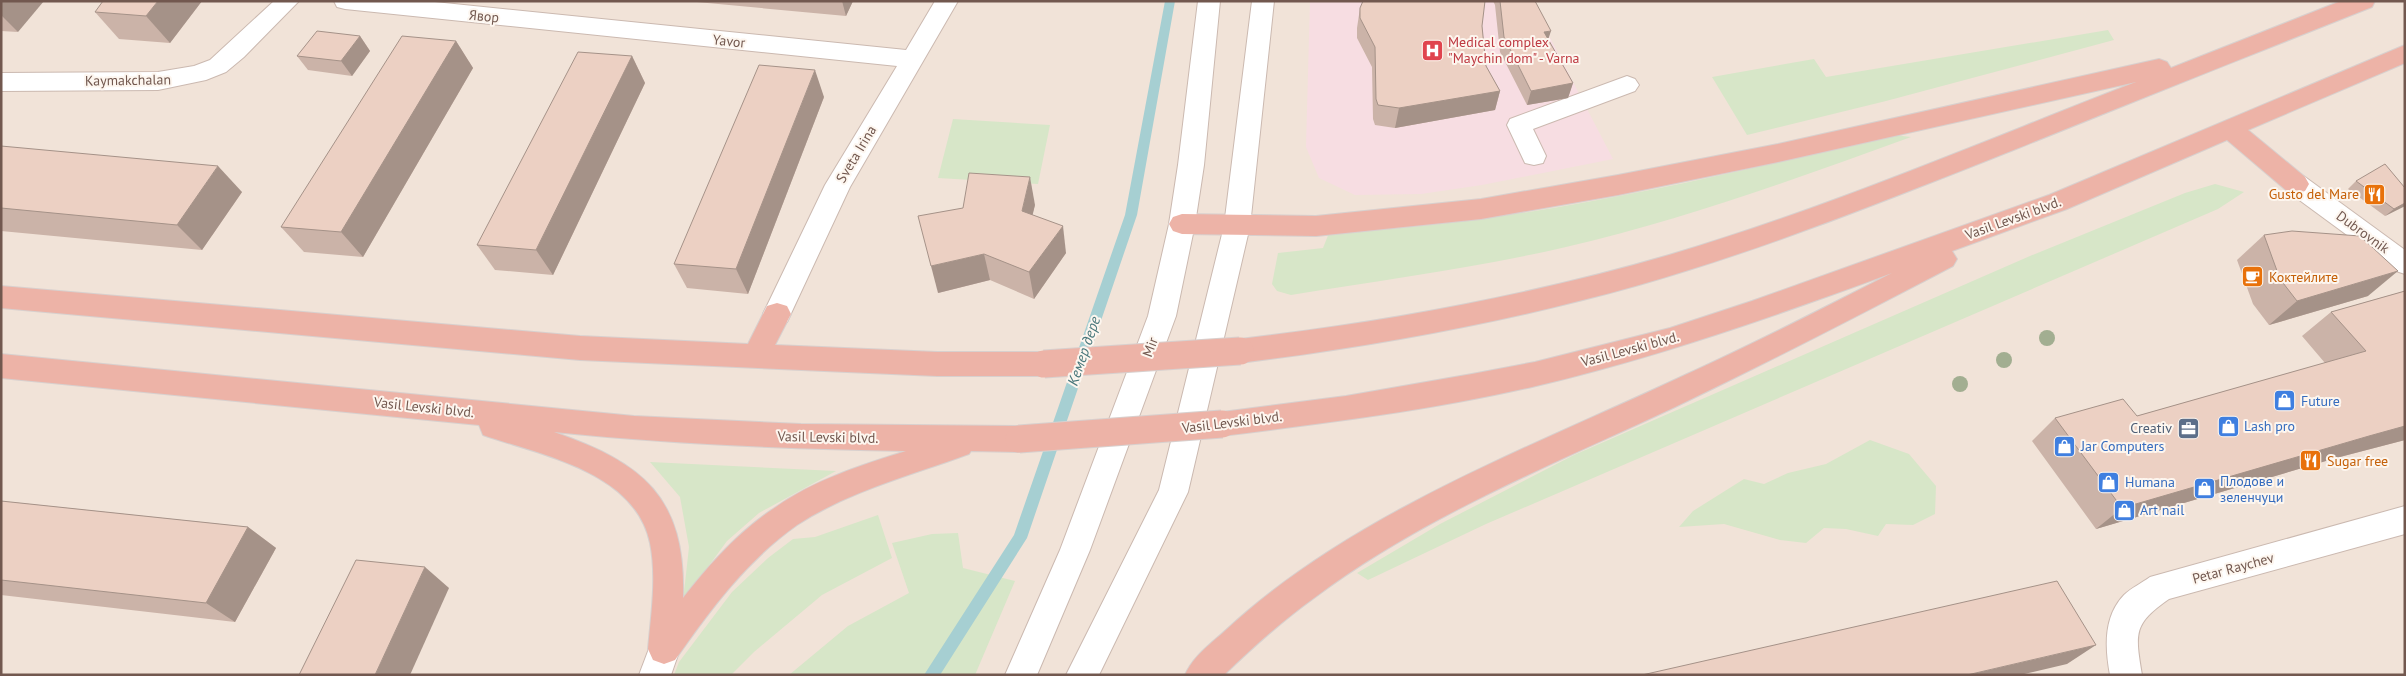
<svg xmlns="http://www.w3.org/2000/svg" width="2406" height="676" viewBox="0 0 2406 676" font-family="'PT Sans',sans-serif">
  <rect width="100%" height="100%" fill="#faf2e9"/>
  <rect fill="#f1e3d8" x="1" y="1" width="2404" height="674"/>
  <polygon fill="#f7dde2" points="1310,1 1531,1 1613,159 1482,185 1421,194 1355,195 1319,178 1306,147"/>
  <g fill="#d7e6c8">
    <polygon points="2108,30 2114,40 1886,101 1747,135 1712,77 1814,59 1826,77"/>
    <polygon points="953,119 1050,125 1038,184 938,178"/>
    <path d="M1894,135L1911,137C1798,178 1683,220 1566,247C1475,268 1382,280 1291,295L1277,291L1272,284L1278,253L1323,248L1329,233C1521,224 1708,179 1894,135Z"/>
    <polygon points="2215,184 2244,192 2218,209 1486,524 1368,580 1357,573 1440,524 1574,455 2030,256 2185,193"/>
    <polygon points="1870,440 1909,454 1936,486 1935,514 1913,525 1886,524 1878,536 1846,529 1824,528 1806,543 1780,540 1724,524 1679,527 1693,511 1744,479 1764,484 1788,473 1826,464"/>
    <polygon points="650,462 836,471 759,513 727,541 683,601 689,547 680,497"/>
    <polygon points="878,515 892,558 822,595 754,652 731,675 674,675 679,662 732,592 768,558 793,539 815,537"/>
    <polygon points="958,533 963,568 1015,581 975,675 789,675 848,626 909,593 892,543 932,534"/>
  </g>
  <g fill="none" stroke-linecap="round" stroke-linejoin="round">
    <polygon fill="#a6cfd2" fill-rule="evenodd" points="1165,1 1175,1 1137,215 1027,538 940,675 924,675 1014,535 1125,215"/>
    <defs>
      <g id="minor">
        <polygon points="274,1 299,1 244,57 226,72 206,80 158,90 1,91 1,73 158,72 194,66 210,60"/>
        <polygon points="334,1 425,1 906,50 935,1 958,1 850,187 787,322 777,325 767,322 763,314 825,185 897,66 345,9 337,7"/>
        <polygon points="1198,1 1220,1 1204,165 1195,224 1176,316 1090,550 1037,675 1005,675 1060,550 1148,316 1169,224 1178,165"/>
        <polygon points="1252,1 1274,1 1250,226 1188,492 1099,675 1066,675 1159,490 1224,226"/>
        <polygon points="1627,76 1635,79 1639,85 1635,91 1533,129 1546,156 1543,163 1534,165 1525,163 1507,125 1510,119"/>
        <polygon points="2296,174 2305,177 2405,250 2405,274 2396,271 2287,191 2283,184 2287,177"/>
        <path d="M2405,506V534L2169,599C2133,624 2135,633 2142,675H2110C2105,648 2103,617 2124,595C2131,588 2142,583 2150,577Z"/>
        <polygon points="664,634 675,638 680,649 671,675 639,675 653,638"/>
      </g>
      <g id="highway">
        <path d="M2341,1H2375L2372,7C2253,54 2135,101 2016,149C1892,198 1768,248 1639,285C1508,322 1375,346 1240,363L1230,359L1226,351L1230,343L1240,339C1385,322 1528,296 1669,255C1828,208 1981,142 2136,82L1778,162L1618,195L1481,219L1316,236L1182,234L1173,231L1169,224L1173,217L1182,214L1316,216L1481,199L1618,175L1778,144L2159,59L2167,62L2171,68Z"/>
        <path d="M2405,45V63L2248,130L2305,177L2309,184L2305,191L2296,194L2287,191L2227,140L2067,209L1952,251L1957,259L1953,266C1861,314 1769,362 1675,407C1552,465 1423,516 1314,598C1282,621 1253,647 1224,675H1185C1193,656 1212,643 1226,630C1352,513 1532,447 1685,375C1755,343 1824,308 1892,273C1775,316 1658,357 1536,386C1433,410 1327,423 1222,436L1212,433L1208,424L1212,415L1222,412L1346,396L1472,374L1535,362L1670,328L1752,301L2049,195Z"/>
        <polygon points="1,286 580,336 748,344 767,306 777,303 787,306 791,314 775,345 937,352 1044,352 1054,356 1058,364 1054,372 1044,376 937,376 580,360 1,308"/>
        <path d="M1,354L634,416L801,424L1019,426L1029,430L1033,439L1029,448L1019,452L971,451L969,454C912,475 849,491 797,525C747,560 710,610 675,660L664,664L653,660L648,649C651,615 657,577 650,543C635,471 540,455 483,435L479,425L1,378ZM554,432C671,444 788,449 906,451C862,465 814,480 776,507C739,531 710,564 683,598C686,497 643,463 554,432Z"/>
      </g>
    </defs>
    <use href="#minor" stroke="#cbb9b0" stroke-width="2"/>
    <use href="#highway" stroke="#d8d0ce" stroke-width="2"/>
    <use href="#minor" fill="#fff" fill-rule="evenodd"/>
    <use href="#highway" fill="#edb3a7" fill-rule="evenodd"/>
    <defs>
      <g id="highway-bridge">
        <polyline points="1044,364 1240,351"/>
        <polyline points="1019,439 1222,424"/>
      </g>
    </defs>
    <use href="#highway-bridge" stroke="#d8d0ce" stroke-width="29" stroke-linecap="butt"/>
    <use href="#highway-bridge" stroke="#edb3a7" stroke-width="27"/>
  </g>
  <g fill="#a2ae91">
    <circle cx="2047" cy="338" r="8"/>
    <circle cx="2004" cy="360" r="8"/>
    <circle cx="1960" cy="384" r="8"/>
  </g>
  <g fill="#cbb3a8">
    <polygon points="1,1 18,32 1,31"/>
    <polygon points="202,1 170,43 119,39 95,12"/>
    <polygon points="686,1 853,1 846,16"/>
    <polygon points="1493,1 1535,1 1548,40 1573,83 1568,98 1527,105 1500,52 1495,5"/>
    <polygon points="1360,8 1482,26 1486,66 1500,91 1495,110 1395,128 1375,125 1373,119 1372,67 1357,38 1357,28"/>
    <polygon points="360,36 370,51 352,76 308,70 297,56"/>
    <polygon points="456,41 473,68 363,257 304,252 281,227"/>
    <polygon points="632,56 645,83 553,275 495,270 477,245"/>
    <polygon points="824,97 748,294 687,288 674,264"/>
    <polygon points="1,146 242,192 202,250 1,231"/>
    <polygon points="2356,181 2405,188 2405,206 2385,216 2348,189"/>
    <polygon points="1035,205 1032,215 1066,253 1034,299 990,280 938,293"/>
    <polygon points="2264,235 2368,296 2269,325 2253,304 2237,260"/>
    <polygon points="2405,291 2405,440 2336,458 2096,529 2032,441 2055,418 2137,416 2325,363 2302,336 2331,312"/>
    <polygon points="1,501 248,527 276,548 235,622 1,595"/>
  </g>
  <g fill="#a59288">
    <polygon points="1,1 44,1 18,32 1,15"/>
    <polygon points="158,1 202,1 170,43 146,16"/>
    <polygon points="842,1 853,1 846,16"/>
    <polygon points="1551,31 1546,46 1544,32"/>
    <polygon points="360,36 370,51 352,76 341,61"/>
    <polygon points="456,41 473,68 363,257 341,232"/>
    <polygon points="632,56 645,83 553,275 536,250"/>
    <polygon points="815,70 824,97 748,294 736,269"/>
    <polygon points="1573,83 1568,98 1527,105 1531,91"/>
    <polygon points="1500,91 1495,110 1395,128 1399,108"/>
    <polygon points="218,166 242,192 202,250 177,225"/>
    <polygon points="1030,177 1035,205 1027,238 1022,211"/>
    <polygon points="2405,203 2405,206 2385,216 2394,209"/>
    <polygon points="1063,226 1066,253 1034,299 1029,272"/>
    <polygon points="984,254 990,280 938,293 931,266"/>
    <polygon points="2398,271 2368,296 2269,325 2297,301"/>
    <polygon points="2405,426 2405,440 2336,458 2096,529 2122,508 2369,436"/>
    <polygon points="248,527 276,548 235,622 206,603"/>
    <polygon points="425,567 449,588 410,675 375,675"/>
    <polygon points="2096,645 2067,664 2020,675 1967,675"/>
  </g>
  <g fill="#ecd0c3" stroke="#a59288">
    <polygon points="103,1 158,1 146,16 95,12"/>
    <polygon points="1363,1 1485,1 1482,26 1486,66 1500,91 1399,108 1378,105 1376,99 1375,47 1360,18 1360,8"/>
    <polygon points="1500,1 1535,1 1551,31 1544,32 1573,83 1531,91 1504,37"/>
    <polygon points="317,31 360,36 341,61 297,56"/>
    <polygon points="402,36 456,41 341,232 281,227"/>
    <polygon points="578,52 632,56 536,250 477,245"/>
    <polygon points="759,65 815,70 736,269 674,264"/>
    <polygon points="1,146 218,166 177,225 1,208"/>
    <polygon points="2385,164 2405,188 2405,203 2394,209 2356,181"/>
    <polygon points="969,173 1030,177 1022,211 1063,226 1029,272 984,254 931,266 918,216 963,208"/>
    <polygon points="2292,231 2360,236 2398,271 2297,301 2280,279 2264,235"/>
    <polygon points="2405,291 2405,426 2369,436 2122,508 2055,418 2123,399 2137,416 2366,351 2331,312"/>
    <polygon points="1,501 248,527 206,603 1,580"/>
    <polygon points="356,560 425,567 375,675 299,675"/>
    <polygon points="2057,581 2096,645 1967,675 1642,675"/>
  </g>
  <defs>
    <symbol id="hospital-square" viewBox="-11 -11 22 22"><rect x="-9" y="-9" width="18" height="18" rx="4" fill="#e0444e" stroke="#fdf6ef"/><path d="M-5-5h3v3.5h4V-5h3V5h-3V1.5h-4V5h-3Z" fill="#fff"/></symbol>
    <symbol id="restaurant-square" viewBox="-11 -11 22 22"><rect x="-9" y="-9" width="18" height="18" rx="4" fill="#e8710a" stroke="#fdf6ef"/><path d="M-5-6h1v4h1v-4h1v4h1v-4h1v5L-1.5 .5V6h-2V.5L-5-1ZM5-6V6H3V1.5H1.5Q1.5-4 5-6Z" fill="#fff"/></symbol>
    <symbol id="cafe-square" viewBox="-11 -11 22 22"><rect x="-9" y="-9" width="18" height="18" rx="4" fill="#e8710a" stroke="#fdf6ef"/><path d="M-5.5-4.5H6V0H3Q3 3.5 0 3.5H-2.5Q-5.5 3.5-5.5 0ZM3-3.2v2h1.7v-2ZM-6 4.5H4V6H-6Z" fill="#fff"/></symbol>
    <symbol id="shop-square" viewBox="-11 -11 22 22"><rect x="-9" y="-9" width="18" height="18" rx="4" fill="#3f7fe0" stroke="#fdf6ef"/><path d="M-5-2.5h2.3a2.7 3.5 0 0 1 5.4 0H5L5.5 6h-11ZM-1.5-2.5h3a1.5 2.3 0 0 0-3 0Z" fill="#fff"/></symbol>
    <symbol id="office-square" viewBox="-11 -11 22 22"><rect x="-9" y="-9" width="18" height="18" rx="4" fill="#5c6f8a" stroke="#fdf6ef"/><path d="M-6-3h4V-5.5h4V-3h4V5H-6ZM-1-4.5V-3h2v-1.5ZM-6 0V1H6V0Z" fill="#fff"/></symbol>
  </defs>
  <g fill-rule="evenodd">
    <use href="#hospital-square" x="1420" y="38" width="25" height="25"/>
    <use href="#restaurant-square" x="2362" y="182" width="25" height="25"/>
    <use href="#cafe-square" x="2240" y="264" width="25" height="25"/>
    <use href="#shop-square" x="2272" y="388" width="25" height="25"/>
    <use href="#shop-square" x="2216" y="414" width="25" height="25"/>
    <use href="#office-square" x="2176" y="416" width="25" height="25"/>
    <use href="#shop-square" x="2052" y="434" width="25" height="25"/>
    <use href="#restaurant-square" x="2298" y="448" width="25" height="25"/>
    <use href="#shop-square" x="2096" y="470" width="25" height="25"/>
    <use href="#shop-square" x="2192" y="476" width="25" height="25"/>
    <use href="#shop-square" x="2112" y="498" width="25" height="25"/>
  </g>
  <g text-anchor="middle" stroke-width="4" stroke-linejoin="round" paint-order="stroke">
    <g font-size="14" fill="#72584f" stroke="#fdf6ef">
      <text transform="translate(484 16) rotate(6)" y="5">Явор</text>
      <text transform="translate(729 41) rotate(6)" y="5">Yavor</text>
      <text transform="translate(128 80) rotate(-1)" y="5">Kaymakchalan</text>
      <text transform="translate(856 154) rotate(-59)" y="5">Sveta Irina</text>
      <text transform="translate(2013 218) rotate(-20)" y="5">Vasil Levski blvd.</text>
      <text transform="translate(2363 232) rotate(36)" y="5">Dubrovnik</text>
      <text transform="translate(1150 347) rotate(-70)" y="5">Mir</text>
      <text transform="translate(1630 349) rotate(-15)" y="5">Vasil Levski blvd.</text>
      <text transform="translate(424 407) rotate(6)" y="5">Vasil Levski blvd.</text>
      <text transform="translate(1232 422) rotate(-7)" y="5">Vasil Levski blvd.</text>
      <text transform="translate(828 437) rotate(1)" y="5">Vasil Levski blvd.</text>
      <text transform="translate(2233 568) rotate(-15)" y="5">Petar Raychev</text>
    </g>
    <g font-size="14" fill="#be3a42" stroke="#fdf6ef" text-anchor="start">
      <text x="1448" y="47">Medical complex<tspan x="1448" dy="16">"Maychin dom" - Varna</tspan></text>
    </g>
    <g font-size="14" fill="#c56008" stroke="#fdf6ef" text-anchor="start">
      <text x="2359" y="199" text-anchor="end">Gusto del Mare</text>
      <text x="2269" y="282">Коктейлите</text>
      <text x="2327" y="466">Sugar free</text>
    </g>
    <g font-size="14" fill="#366cbe" stroke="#fdf6ef" text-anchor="start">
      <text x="2301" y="406">Future</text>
      <text x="2244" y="431">Lash pro</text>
      <text x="2081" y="451">Jar Computers</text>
      <text x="2220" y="486">Плодове и<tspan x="2220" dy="16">зеленчуци</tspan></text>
      <text x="2125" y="487">Humana</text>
      <text x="2140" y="515">Art nail</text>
    </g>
    <g font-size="14" fill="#4e5e75" stroke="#fdf6ef" text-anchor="end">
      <text x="2172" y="433">Creativ</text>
    </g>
    <g font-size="15" font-style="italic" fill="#48777b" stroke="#fdf6ef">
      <text transform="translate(1084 351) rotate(-71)" y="5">Кемер дере</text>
    </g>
  </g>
  <rect width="2406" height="676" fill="none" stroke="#72584f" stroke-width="5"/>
</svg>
